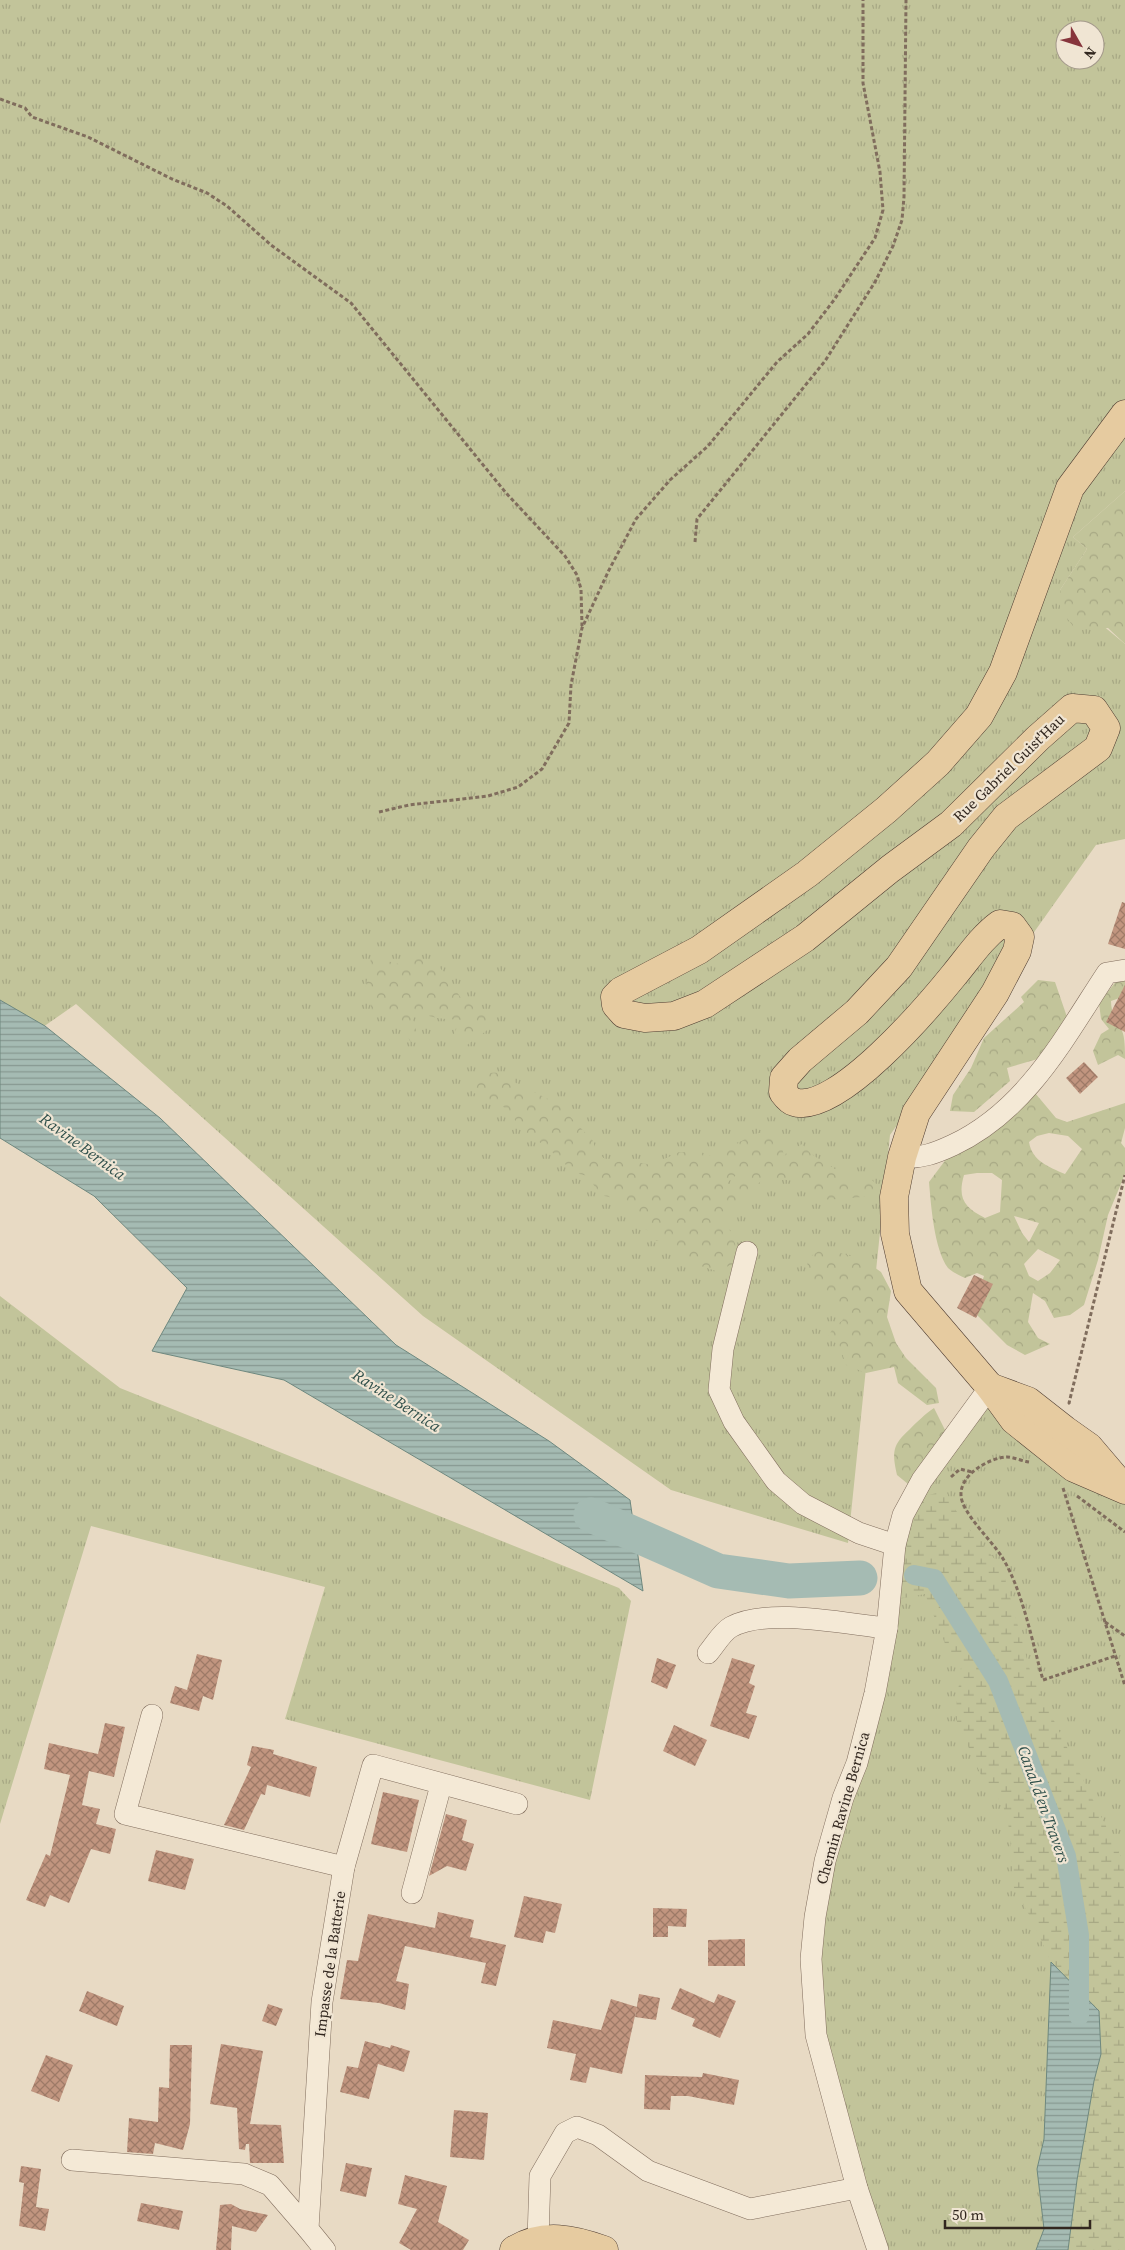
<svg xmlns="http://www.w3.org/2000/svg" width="1125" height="2250" viewBox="0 0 1125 2250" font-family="'Source Serif 4',serif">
  <defs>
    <pattern id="grass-tufts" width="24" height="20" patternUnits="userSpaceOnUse" patternTransform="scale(1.25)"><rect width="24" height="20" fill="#c2c49a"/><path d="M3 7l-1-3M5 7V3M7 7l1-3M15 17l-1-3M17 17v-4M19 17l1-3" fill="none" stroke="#a7a884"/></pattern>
    <pattern id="forest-crowns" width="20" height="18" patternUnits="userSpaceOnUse" patternTransform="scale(1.25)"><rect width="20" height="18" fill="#c2c49a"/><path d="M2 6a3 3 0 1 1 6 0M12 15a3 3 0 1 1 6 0" fill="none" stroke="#a7a884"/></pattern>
    <pattern id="wetland-marsh" width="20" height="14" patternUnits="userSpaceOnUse" patternTransform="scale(1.25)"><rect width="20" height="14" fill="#c2c49a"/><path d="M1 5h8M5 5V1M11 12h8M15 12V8" fill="none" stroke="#a7a884"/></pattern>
    <pattern id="water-rules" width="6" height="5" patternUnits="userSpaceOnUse" patternTransform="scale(1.25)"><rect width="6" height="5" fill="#a5bbb3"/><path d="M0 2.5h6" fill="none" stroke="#879891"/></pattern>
    <pattern id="building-cross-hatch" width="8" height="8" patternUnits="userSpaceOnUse" patternTransform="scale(1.25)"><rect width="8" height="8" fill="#c1957f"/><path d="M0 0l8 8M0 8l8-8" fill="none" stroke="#9d7a67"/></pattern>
  </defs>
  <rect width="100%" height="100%" fill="#e8dac4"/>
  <g fill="url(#grass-tufts)" fill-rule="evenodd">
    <path d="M0,0H1125V491L1073,537L1087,549L1060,590L1125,644V839L1096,845L890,1135L848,1543L671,1490L423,1316L76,1004L0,1057ZM1065,30H1095V60H1065Z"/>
    <polygon points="0,1296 120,1388 619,1588 631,1601 590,1800 285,1719 325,1587 91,1526 0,1824"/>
    <polygon points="992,1390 1125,1498 1125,2250 878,2250 857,2188 811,1959 903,1515"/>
  </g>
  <g fill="url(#forest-crowns)" fill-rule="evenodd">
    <polygon points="1125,491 1125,644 1108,628 1076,630 1060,609 1060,590 1087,549 1073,537"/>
    <path d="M372,953L379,959L403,965L406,958L423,959L434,963L441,969L461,998L491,1018L490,1028L467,1045L454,1034L460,1021L463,1020C445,1019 422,1019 409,1004L418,1038L414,1043L410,1041L404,1030C393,1024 384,1011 371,1010V1005L364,996Z"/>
    <path d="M1125,970V996L1111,1001C1111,1013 1116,1020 1122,1031C1125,1037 1125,1051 1125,1059L1118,1055L1098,1065L1093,1051L1101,1034L1109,1029L1101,1019L1099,1003Z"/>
    <polygon points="1038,980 1055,982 1067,1017 1041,1058 1007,1068 1010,1081 974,1112 950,1111 953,1095 971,1068 984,1038 1024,1002 1021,997"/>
    <path d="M514,1072V1082L558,1104L593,1141L596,1151L610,1164L625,1160L652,1165L679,1152H701L714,1157L752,1135L767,1131L780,1139L784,1156L802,1144L811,1154L851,1179L869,1177L878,1186L879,1194C872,1197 822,1201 817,1199C810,1196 808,1191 802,1186C793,1177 772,1180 760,1182L734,1210L726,1213L720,1211L721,1219L731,1232L741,1261L716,1271L692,1263L664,1244V1240L656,1241L654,1236L637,1222L630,1211L618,1199L600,1195L588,1176L571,1172L563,1161L537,1140L525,1134L508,1110L499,1104L486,1103L479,1091L475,1094L470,1086L460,1081L485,1073ZM752,1171L750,1177L723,1200C722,1183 735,1172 752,1171Z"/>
    <path d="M1025,1081L1056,1118L1067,1122L1125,1103V1128L1121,1143L1125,1148V1174L1108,1215L1098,1260L1084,1305L1070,1315L1054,1318L1045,1301L1033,1293L1028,1322L1038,1338L1050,1344L1025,1355L1007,1345L977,1315L976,1300L984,1276L977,1273L965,1278C959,1275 952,1272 948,1268C934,1249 931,1205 929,1182L959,1142ZM1049,1133L1068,1136L1082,1149L1065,1174C1049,1167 1032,1161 1029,1142L1037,1136ZM977,1173H992L1002,1180L1000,1212L985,1218C965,1208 957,1199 964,1175ZM1014,1216L1039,1223L1029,1242L1022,1233ZM1038,1249L1060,1260L1050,1273L1038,1281L1029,1276L1024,1264Z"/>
    <path d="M823,1248L864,1260L881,1272L891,1291L887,1317L896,1343L906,1358L936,1388L939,1403L927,1405L898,1383L894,1367L866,1373L846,1365L839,1344L826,1339L834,1327L843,1320C836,1304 817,1295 809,1279C807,1273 808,1265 807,1259Z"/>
    <path d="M934,1408L946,1432C931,1448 922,1468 908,1484L897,1475C892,1452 892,1445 910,1429C918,1421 924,1415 934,1408Z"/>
  </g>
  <polygon fill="url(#wetland-marsh)" points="944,1491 947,1493 952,1505 972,1533 993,1557 1004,1575 1031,1674 1125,1865 1125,2250 1068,2250 1077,2180 1094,2081 1101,2054 1099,2011 1051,1962 1032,1920 1013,1886 1010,1832 1003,1805 981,1775 955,1717 961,1667 948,1651 925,1594 888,1601 910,1500"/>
  <g fill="url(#water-rules)" stroke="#6e887f">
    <polygon points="0,1000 45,1026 160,1118 396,1345 549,1441 630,1500 643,1591 284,1380 152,1351 187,1288 94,1196 0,1138"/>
    <polygon points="1051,1962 1099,2011 1101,2054 1094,2081 1077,2180 1068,2250 1036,2250 1044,2229 1037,2169 1044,2139"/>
  </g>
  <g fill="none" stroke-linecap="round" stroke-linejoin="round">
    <polyline stroke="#a5bbb3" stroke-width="20" points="914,1575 934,1579 998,1681 1066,1856 1079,1935 1079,2016"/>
    <polyline stroke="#a5bbb3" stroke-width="35" points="591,1515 718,1571 789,1581 860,1578"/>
  </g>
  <g fill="url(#building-cross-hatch)">
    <polygon points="1122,902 1125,903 1125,949 1108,944"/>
    <polygon points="1125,985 1125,1032 1106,1022"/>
    <polygon points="1084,1062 1098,1077 1080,1094 1066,1078"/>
    <polygon points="974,1275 993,1284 976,1318 957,1308"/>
    <polygon points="197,1654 222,1660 213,1700 203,1696 199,1711 170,1703 175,1686 187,1690"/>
    <polygon points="657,1658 676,1665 667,1689 651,1682"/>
    <polygon points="732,1658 755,1665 749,1683 755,1686 746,1713 757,1716 749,1739 710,1726"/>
    <polygon points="105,1723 125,1727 114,1777 89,1771 82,1805 100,1809 96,1824 116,1829 110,1854 91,1849 69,1903 50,1895 45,1907 26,1900 46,1854 50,1856 70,1775 44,1769 49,1743 98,1754"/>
    <polygon points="674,1725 707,1740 695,1766 663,1751"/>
    <polygon points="252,1746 274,1750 273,1754 317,1767 310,1797 267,1785 265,1795 261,1794 244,1830 224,1825 251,1767 247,1765"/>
    <polygon points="383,1792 419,1800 407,1852 371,1844"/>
    <polygon points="446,1814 467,1820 462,1840 474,1844 466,1871 447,1866 429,1876"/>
    <polygon points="156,1850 194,1859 185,1890 148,1881"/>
    <polygon points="524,1896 562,1904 555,1933 546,1931 543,1943 514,1937"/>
    <polygon points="653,1908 687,1909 686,1927 668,1926 668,1937 653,1937"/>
    <polygon points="438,1912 474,1920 470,1937 506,1945 496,1986 481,1983 486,1963 405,1946 396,1981 409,1984 405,2010 379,2003 340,1999 347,1960 358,1961 368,1914 435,1928"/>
    <polygon points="745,1939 745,1966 708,1966 708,1940"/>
    <polygon points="680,1988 714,2003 718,1994 736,2001 720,2038 692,2026 695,2019 671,2009"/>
    <polygon points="87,1991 124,2006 117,2026 79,2011"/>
    <polygon points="639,1994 660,1998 656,2020 635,2017"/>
    <polygon points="611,1999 637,2007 622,2074 590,2067 586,2083 570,2080 576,2054 547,2048 553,2020 601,2030"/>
    <polygon points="268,2004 283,2009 276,2026 262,2021"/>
    <polygon points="365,2041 390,2048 391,2045 410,2051 404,2072 378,2064 369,2099 340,2092 347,2066 358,2068"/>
    <polygon points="221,2044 263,2051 250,2124 281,2125 284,2163 250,2163 249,2144 246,2144 245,2150 239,2149 237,2108 210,2104"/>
    <polygon points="170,2045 192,2045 190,2124 183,2150 155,2143 153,2154 127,2152 129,2118 158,2122 159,2087 169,2088"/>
    <polygon points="46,2055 73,2065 59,2102 31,2091"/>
    <polygon points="703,2073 739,2080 734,2105 688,2096 671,2096 670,2110 644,2109 645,2075 702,2077"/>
    <polygon points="454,2110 488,2113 484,2160 450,2157"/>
    <polygon points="346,2163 372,2168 366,2197 340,2191"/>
    <polygon points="21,2166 41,2169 36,2207 49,2209 45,2231 19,2226 24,2183 19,2182"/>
    <polygon points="405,2175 447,2186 438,2222 469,2240 463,2250 411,2250 399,2243 417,2209 398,2204"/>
    <polygon points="141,2203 183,2211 179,2230 137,2221"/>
    <polygon points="231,2204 240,2209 268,2215 256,2232 232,2226 231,2250 216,2250 220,2205"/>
  </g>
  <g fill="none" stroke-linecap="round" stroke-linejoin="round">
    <defs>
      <g id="minor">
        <path d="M902,1157C920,1159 936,1153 953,1145C1027,1110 1064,1038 1107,973L1125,970"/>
        <polyline points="747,1252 723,1349 719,1390 734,1422 776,1481 803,1504 859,1533 895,1545"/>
        <path d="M708,1653C715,1645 722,1632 731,1627C767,1607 845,1624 887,1628"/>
        <polyline points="152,1715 125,1814 344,1867"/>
        <polyline points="412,1893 441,1785"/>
        <polyline points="72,2160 244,2174 270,2185 308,2229"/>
        <polyline points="538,2240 540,2176 565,2133 577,2127 598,2135 648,2171 750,2209 857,2188"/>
        <polyline points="325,2250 308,2229 322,2002 344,1867 373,1765 517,1804"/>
        <polyline points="878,2250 857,2188 816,2035 811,1959 815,1917 825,1861 843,1798 857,1763 875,1693 887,1628 895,1545 903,1515 922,1480 990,1387"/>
      </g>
      <g id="major">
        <path d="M1125,414L1070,488L1003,672L979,716L938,763L886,810L807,874L699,950L621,991L615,997L616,1005L624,1014L645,1018L674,1016L705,1004L805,938L890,869L951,824L1038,738L1072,708L1094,710L1106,728L1098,748L1006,817L981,848L899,967L857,1012L800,1060L784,1078L783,1092C786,1096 790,1101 794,1102C836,1116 929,1006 954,975C969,957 981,938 1000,924L1012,926L1020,937L1017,951L995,993L916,1113L902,1157L894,1197L895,1234L908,1291L990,1387L1014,1420L1074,1468L1125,1490"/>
        <polyline points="990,1387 1028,1401 1065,1430 1089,1447 1122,1486"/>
        <path d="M514,2250C543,2232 574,2239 604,2250"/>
      </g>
    </defs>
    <use href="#minor" stroke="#806d5d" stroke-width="22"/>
    <use href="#major" stroke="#4e3c31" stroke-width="29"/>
    <g stroke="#806d5d" stroke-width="3" stroke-dasharray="4 2.5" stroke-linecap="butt">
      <polyline points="0,99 25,108 32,117 88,137 172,179 207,193 227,206 271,245 351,303 506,493 565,556 577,575 581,589 582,626"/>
      <polyline points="695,542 697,519 825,361 875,282 893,246 902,220 904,197 906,0"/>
      <polyline points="379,812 409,805 488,796 518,787 542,769 569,723 571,685 582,628 609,570 636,519 670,480 708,446 777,362 808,334 834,300 875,238 883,210 880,172 863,83 863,0"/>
      <polyline points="1070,1404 1069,1403 1125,1175"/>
      <path d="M1029,1462C1022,1461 1013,1457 1007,1457C988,1458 960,1475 961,1495C961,1512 992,1541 1002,1557C1023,1591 1032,1642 1043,1680L1115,1656"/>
      <polyline points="951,1477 960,1469 972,1472"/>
      <polyline points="1063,1488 1125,1686"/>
      <polyline points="1077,1496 1125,1532"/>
      <polyline points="1105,1622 1125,1636"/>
    </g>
    <use href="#minor" stroke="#f4e9d6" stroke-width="21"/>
    <use href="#major" stroke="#e6cba0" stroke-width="28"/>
  </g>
  <g text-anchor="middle" stroke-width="4.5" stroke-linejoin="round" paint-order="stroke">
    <g font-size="15" fill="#32271f" stroke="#f0e5d3">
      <text transform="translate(1009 768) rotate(-44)" y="5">Rue Gabriel Guist'Hau</text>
      <text transform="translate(843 1808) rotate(-74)" y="5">Chemin Ravine Bernica</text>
      <text transform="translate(330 1964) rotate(-82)" y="5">Impasse de la Batterie</text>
    </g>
    <g font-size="16" font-style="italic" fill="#30504b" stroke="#f0e5d3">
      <text transform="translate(83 1146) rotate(36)" y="6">Ravine Bernica</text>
      <text transform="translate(397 1400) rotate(33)" y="6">Ravine Bernica</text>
      <text transform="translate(1044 1804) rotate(70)" y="6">Canal d'en Travers</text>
    </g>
  </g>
  <g transform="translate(1080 45) rotate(129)"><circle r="24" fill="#f0e5d3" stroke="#a4998b"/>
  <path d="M0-4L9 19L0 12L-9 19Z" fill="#87353c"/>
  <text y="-8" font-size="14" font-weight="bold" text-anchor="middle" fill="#32271f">N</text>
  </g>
  <path d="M945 2220v8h145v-8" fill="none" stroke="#32271f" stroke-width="2.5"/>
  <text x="952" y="2220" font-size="15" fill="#32271f" stroke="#f0e5d3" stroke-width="4" paint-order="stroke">50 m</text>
</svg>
